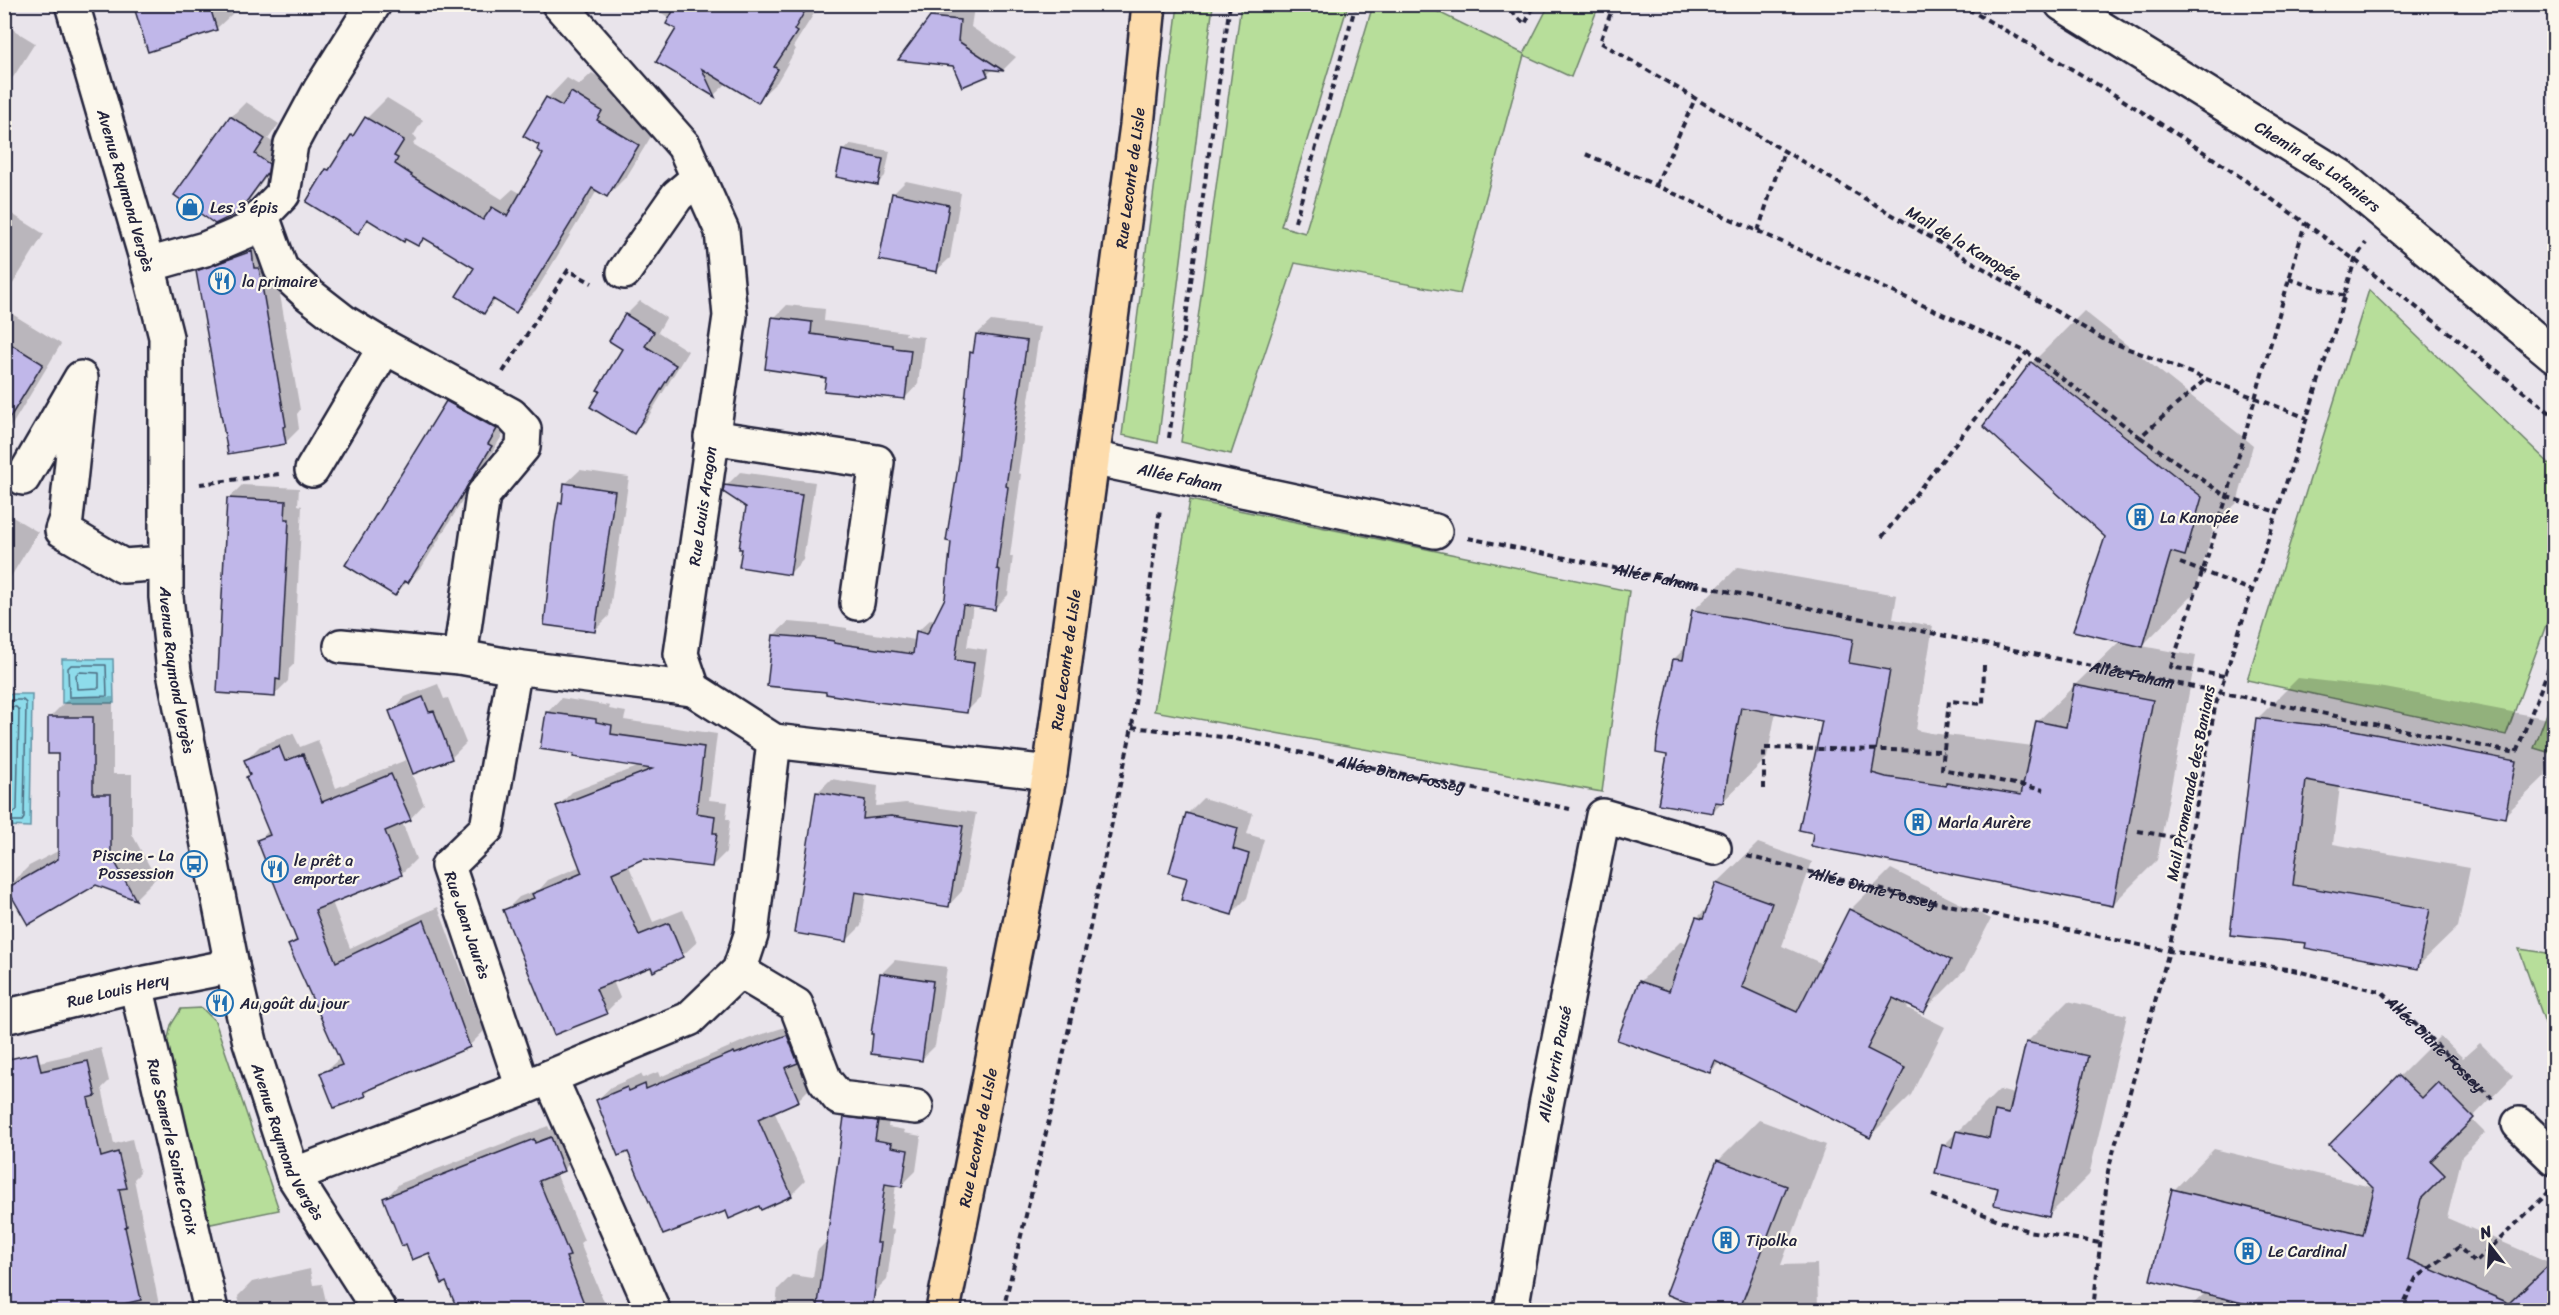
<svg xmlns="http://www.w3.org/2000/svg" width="2559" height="1315" viewBox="0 0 2559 1315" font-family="Sriracha,sans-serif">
  <rect width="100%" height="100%" fill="#e9e4eb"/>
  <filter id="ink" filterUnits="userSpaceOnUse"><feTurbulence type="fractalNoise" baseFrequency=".0167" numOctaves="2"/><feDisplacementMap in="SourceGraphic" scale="12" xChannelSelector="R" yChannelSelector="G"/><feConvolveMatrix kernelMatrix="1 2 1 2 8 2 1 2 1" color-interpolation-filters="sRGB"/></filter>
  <g filter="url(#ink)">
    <g fill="#b7de9a" stroke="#6c806a" stroke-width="1.5">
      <polygon points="1178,5 1213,5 1158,443 1122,435"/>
      <polygon points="1241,5 1348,5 1281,226 1305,233 1373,5 1424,5 1524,54 1549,5 1599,5 1571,77 1524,55 1460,294 1295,263 1231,454 1181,442"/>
      <polygon points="2369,290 2554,468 2554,603 2506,735 2247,680"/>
      <polygon points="1190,500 1629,591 1602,792 1154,711"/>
      <polygon points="2554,695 2554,754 2534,748"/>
      <polygon points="2519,949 2554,954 2554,1048"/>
      <polygon points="202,1008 215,1021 279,1210 206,1225 164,1056 171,1025 181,1009"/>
    </g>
    <g fill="#8edceb" stroke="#6392a5" stroke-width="1.5">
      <polygon points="62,659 113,659 114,703 62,703"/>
      <polygon points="5,694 32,694 30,827 5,826"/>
    </g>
    <g fill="#0003">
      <polygon points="193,4 229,4 232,14 216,29"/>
      <polygon points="648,4 815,4 812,10 815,12 793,47 796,49 777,82 757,101 727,83 714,95 658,62 678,29 671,19"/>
      <polygon points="900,4 976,4 974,7 971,27 1016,57 1003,70 993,69 987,75 954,64 901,58 934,14 899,10"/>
      <polygon points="4,24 35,43 14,76 4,86"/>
      <polygon points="592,73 621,91 616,99 658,125 627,176 607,196 598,189 536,291 516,311 496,300 484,312 476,267 426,237 418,245 370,219 358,232 328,170 367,118 387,98 423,120 413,136 417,138 413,144 502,199 513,189 522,194 545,153 548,98 567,78 579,85"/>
      <polygon points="246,102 279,124 268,139 283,149 282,156 250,199 235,214 215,223 176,195 231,117"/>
      <polygon points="851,144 890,151 885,176 878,183 843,151"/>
      <polygon points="906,181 961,193 950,258 937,270 893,194"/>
      <polygon points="4,209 44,234 4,298"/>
      <polygon points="265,238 273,254 300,410 297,414 299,429 285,443 197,272 212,257"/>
      <polygon points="640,301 666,318 658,332 688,351 647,419 634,432 624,348 626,315"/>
      <polygon points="787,305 825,309 824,321 906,332 905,335 924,337 918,384 905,398 827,377 774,318"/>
      <polygon points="4,309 61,344 4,438"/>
      <polygon points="2084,311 2253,445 2237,503 2215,524 2194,593 2142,646 2196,656 2157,860 2113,904 1813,844 1824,720 1776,711 1767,758 1712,812 1669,753 1674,659 1687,646 1693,611 1738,567 1897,595 1893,619 1933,626 1916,730 1931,733 2033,746 2037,722 2121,640 2107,536 2032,363"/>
      <polygon points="991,321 1040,327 1018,473 1021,474 1010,556 1013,556 1008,595 994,609 973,605 967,647 987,650 980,698 966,712 774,635 788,622 827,625 847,628 847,630 916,640 917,632 931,619 936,620 946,599 972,353 975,350 977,334"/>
      <polygon points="461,388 510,414 501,429 505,431 422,567 395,594 447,402"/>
      <polygon points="580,470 629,477 609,616 595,630 561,503 563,500 565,484"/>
      <polygon points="740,472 815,482 803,560 790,573 747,506 726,486"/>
      <polygon points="242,485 299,488 298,505 302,506 294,664 289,669 288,681 274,695 228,499"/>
      <polygon points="4,512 38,532 4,588"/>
      <polygon points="2298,678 2385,688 2554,720 2545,776 2504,816 2340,786 2333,844 2470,868 2458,927 2417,967 2307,942 2232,934 2257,719"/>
      <polygon points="438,684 444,699 448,698 466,743 451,758 391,712 405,697"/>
      <polygon points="70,697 113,697 113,774 132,774 132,834 156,878 136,898 96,883 28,922 8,887 29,866 60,850 59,752 49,718"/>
      <polygon points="561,698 610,706 609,709 626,712 624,720 717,734 709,800 728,802 726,819 730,819 726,852 712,866 643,858 628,864 653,922 683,910 697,942 682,956 613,981 620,998 606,1012 505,911 519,897 540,889 548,880 581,866 558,806 572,792 640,766 547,713"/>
      <polygon points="293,733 300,747 318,740 336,788 406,760 424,804 410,819 402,822 416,859 401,874 332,902 350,948 438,907 484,1031 469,1046 373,1087 365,1095 322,1074 340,1058 290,945 297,938 259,841 269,830 247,777 251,774 246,760 260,746"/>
      <polygon points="831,779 878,786 876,806 906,803 976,813 962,891 949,905 866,892 861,926 847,940 817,793"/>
      <polygon points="1203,798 1253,813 1247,834 1264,839 1247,898 1232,913 1189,877 1187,814"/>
      <polygon points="1758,843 1812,862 1782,946 1823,964 1850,910 1891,869 1991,919 1965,970 1924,1011 1909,1004 1907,1008 1945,1027 1911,1095 1870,1136 1720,1062 1710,1072 1640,982 1681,941 1688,943 1697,918 1709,906 1717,883"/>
      <polygon points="895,960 947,967 935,1046 921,1060 881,974"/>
      <polygon points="2068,1001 2127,1015 2089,1175 2048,1216 1999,1186 1943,1146 1999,1090 2014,1094 2027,1042"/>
      <polygon points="801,1022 812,1086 798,1100 774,1111 805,1181 791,1195 760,1204 726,1209 628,1150 597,1100 611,1087 641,1074 643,1078 658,1072 660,1077 748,1039"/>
      <polygon points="2440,1036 2463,1058 2480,1043 2513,1076 2471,1119 2485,1133 2462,1156 2447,1218 2551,1263 2554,1260 2554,1310 2282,1310 2258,1305 2265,1310 2187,1310 2206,1292 2174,1190 2214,1149 2375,1188 2331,1145"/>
      <polygon points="101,1048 109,1081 102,1088 114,1144 132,1139 140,1173 134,1179 160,1310 4,1310 4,1070"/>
      <polygon points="859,1104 891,1108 888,1127 905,1130 904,1133 921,1136 916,1171 902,1185 896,1184 890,1229 894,1230 887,1280 873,1294 848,1310 775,1310 778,1289 792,1275 813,1278 817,1251 829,1239 845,1118"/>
      <polygon points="1759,1120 1826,1145 1781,1265 1817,1264 1818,1310 1713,1310 1718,1161"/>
      <polygon points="565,1123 578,1155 563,1170 556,1173 584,1240 580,1243 607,1309 634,1298 639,1310 479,1310 447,1281 430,1251 385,1199 399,1184 548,1126 550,1130"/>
      <polygon points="310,1269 313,1285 322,1284 328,1310 241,1310 238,1296 252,1282"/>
    </g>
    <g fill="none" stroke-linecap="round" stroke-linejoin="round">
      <g stroke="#4d6c81" stroke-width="1.5">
        <polygon points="71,665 106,665 107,696 69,697 68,668"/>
        <polygon points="79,672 99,673 99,688 77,689 76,675"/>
        <polyline points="4,700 23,700 26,703 24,818 22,821 4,821"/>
        <polyline points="4,707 16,707 19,710 17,810 14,813 4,813"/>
        <polyline points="4,716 9,719 8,801 4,804"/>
      </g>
    </g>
    <g fill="#c0b7e9" stroke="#22223b" stroke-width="1.5">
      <polygon points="133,4 209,4 217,30 148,52"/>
      <polygon points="677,4 809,4 794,30 797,32 774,67 778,69 758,103 702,69 715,97 656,62 676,29 666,24"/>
      <polygon points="930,17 960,20 958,41 1004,71 985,69 988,76 962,87 953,66 898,60"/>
      <polygon points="571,92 602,111 597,120 639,145 607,197 592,188 516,313 493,299 484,314 456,296 474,268 424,238 418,246 405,239 404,242 367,219 358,234 306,202 326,169 329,170 351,135 353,136 365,117 404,140 394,156 398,158 395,164 412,175 411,176 483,220 492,207 507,216 543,154 537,150 539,145 523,136 546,97 562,106"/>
      <polygon points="230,116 265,139 255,154 269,164 268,172 239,212 215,224 174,195"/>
      <polygon points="842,150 883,159 878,185 836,177"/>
      <polygon points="892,193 949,205 937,272 879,260"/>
      <polygon points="252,251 254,268 259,268 286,426 283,427 286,444 228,454 196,271"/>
      <polygon points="625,314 654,332 645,346 676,365 634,434 590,407 600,391 597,390 622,349 609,341"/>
      <polygon points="772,317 812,322 811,334 893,345 893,348 911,350 905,399 824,391 826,378 765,369"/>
      <polygon points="976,334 1027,341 1006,486 1008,487 997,569 1000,570 995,610 963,605 955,660 974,663 967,713 869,701 826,694 826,692 767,686 773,635 813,638 834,641 834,643 913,654 916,631 927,634 945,598 951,542 946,541 959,461 970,352 973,353"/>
      <polygon points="4,340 43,364 4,427"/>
      <polygon points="2031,362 2202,497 2185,556 2171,552 2143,647 2073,631 2105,537 1983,426"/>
      <polygon points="446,401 497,429 488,444 492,446 408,583 404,581 395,596 345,565"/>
      <polygon points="564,483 615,491 595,632 544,625 555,523 559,502 562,503"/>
      <polygon points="724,485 802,495 790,575 739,567 742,549 739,549 746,507 723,492"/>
      <polygon points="227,498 286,501 285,519 289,519 286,575 280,680 276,679 275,697 217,693"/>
      <polygon points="1692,610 1853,639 1849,663 1890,670 1872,773 1886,777 1946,786 1946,783 2021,795 2036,721 2066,727 2074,685 2153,700 2113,906 1811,846 1813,833 1799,830 1822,721 1741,707 1723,803 1715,802 1713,813 1658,804 1667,755 1656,753 1657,741 1673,659 1683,660"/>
      <polygon points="423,697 429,712 434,711 452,759 413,774 389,711"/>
      <polygon points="546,712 596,719 596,722 612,725 611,734 704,747 696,813 715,816 713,833 717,833 712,867 643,859 612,873 639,935 669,923 683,957 653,972 651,967 596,989 607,1014 554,1035 503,910 534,898 532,894 582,873 556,806 652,769 573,757 574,754 540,749"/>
      <polygon points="48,717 93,717 93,794 111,794 111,855 136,900 96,885 28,925 7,888 58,859 58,754 48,754"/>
      <polygon points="2256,718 2343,728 2516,761 2505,818 2306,781 2293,885 2430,909 2418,969 2305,948 2306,943 2230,935"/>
      <polygon points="279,746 285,761 303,754 322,802 391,774 411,820 385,831 402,875 315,910 336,962 424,920 470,1047 364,1092 366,1096 334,1108 320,1073 342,1065 288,945 297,941 257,840 270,835 246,777 250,775 244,760"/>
      <polygon points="816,792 865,800 863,819 891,816 963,826 949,907 855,892 847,942 794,933"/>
      <polygon points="1186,813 1238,828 1233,849 1249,854 1232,915 1181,900 1187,878 1169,873"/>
      <polygon points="1716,883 1772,903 1742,987 1797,1012 1849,909 1951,960 1924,1013 1893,998 1867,1049 1905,1068 1870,1138 1715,1061 1710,1073 1617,1040 1639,981 1669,991 1696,917 1703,919"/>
      <polygon points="880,973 933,981 922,1061 871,1054 873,1034 871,1034"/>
      <polygon points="787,1035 798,1063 785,1068 799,1101 758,1119 792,1196 761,1210 759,1206 729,1219 726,1211 663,1235 628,1152 618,1156 596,1100 627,1087 629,1091 645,1084 646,1089 734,1052 735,1054"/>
      <polygon points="2026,1042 2088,1056 2049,1217 1994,1205 1998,1188 1935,1173 1942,1145 1952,1147 1956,1131 1989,1138 1995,1111 2009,1114"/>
      <polygon points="37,1053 41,1071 88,1061 96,1096 88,1098 101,1157 118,1152 127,1188 119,1189 127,1226 125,1227 141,1300 93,1311 4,1311 4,1060"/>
      <polygon points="2398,1075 2422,1098 2438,1082 2474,1118 2431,1161 2445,1175 2421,1199 2407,1259 2509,1303 2554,1260 2554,1311 2275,1311 2150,1280 2172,1189 2363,1235 2374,1189 2329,1145"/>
      <polygon points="844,1117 878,1121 875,1140 892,1143 891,1147 908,1150 902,1187 885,1184 877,1243 881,1243 872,1311 817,1311"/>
      <polygon points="551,1137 564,1171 539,1181 570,1256 566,1257 587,1311 458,1311 446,1282 442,1284 429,1253 412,1260 406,1244 402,1246 383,1198 534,1139 535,1143"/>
      <polygon points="1717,1160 1787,1186 1739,1311 1708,1311 1666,1294"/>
    </g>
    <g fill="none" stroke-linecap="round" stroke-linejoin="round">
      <defs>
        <g id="minor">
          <path id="s4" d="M72,4L148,265L166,337V597L174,672L232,966L250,1042L293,1175L379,1310"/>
          <polyline points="559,4 684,146 722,231 730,316 681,654 693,689 774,741 1050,773"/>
          <path id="s5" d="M2062,4L2340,176L2554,355"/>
          <polyline points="262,216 281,269 308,294 344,322 385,347 511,415 524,429 523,447 483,495 460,657"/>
          <polyline points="148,265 205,249 247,231 283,194 291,144 320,90 374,4"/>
          <polyline points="624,272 677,196 698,178"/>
          <polyline points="711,437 877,462 857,603"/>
          <path id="s6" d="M1092,458L1435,531"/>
          <polyline points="312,470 385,347"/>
          <polyline points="23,478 81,378 66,519 62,530 123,566 166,563"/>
          <polyline points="341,646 460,657 515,667 693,689"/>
          <path id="s7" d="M515,667L487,828L448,866L523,1088"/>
          <polyline points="739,971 796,1005 825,1081 839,1098 916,1107"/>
          <path id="s8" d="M136,985L211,1310"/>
          <path id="s9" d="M4,1017L136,985L232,966"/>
          <polyline points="550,1077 653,1310"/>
          <polyline points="2519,1124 2554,1158"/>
          <polyline points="293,1175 523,1088 689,1019 739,971 751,935 774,741"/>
          <path id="s10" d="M1511,1310L1546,1105L1603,816L1714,848"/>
        </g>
        <g id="major">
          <path id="s11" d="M943,1310L1050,773L1137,125L1149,4"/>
        </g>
      </defs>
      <use href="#minor" stroke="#22223b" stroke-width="38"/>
      <use href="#major" stroke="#22223b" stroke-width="38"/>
      <g stroke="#22223b" stroke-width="4" stroke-dasharray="6 4.5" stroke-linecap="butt">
        <polyline points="1503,4 1525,24 1535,4"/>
        <polyline points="1614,4 1600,42 1625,57 2103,339 2307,418"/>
        <path d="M1959,4C2044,52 2130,102 2211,157C2330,237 2442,327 2554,416"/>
        <polyline points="1586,154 2027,352 2140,437 2206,379"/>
        <polyline points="1656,185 1695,99"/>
        <polyline points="1295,222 1356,4"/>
        <polyline points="1758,231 1784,151"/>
        <polyline points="2289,279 2345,296"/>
        <polyline points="503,372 568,270 592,283"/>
        <polyline points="2140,437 2227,497 2277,512"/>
        <polyline points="1169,438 1230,4"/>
        <polyline points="200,484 279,474"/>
        <polyline points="1882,537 2027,352"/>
        <path id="s1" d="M1468,538L2516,753L2554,655"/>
        <polyline points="2180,563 2251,590"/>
        <polyline points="1984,665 1983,704 1949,701 1942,769 2044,790"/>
        <polyline points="2224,676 2171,667 2227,497 2305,223"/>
        <path id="s2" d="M1132,727L1231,738L1570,809"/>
        <polyline points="1764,789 1764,748 1944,751"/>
        <polyline points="2138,831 2190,840"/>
        <path id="s3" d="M1747,856L1910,897L2169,951L2293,970L2382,992L2494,1100"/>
        <polyline points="1932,1195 2028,1231 2100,1243"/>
        <polyline points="2405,1302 2416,1278 2459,1247 2475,1263 2550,1191"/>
        <polyline points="1003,1310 1053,1104 1132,727 1160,508"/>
        <polyline points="2093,1310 2108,1171 2169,951 2215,707 2336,326 2355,259 2366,243"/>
      </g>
      <use href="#minor" stroke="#fbf7ec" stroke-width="33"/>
      <use href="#major" stroke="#fddcac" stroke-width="33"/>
    </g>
  </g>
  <defs>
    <symbol id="shop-ring" viewBox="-11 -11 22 22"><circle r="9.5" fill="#fbf7ec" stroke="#1f6fb2" stroke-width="1.5"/><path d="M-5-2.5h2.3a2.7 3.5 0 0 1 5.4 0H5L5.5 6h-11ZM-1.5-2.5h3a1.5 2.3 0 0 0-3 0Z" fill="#1f6fb2"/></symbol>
    <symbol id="restaurant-ring" viewBox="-11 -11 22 22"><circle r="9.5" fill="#fbf7ec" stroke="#1f6fb2" stroke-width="1.5"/><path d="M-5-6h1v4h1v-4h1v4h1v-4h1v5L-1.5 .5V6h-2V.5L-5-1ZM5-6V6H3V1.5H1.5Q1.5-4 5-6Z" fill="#1f6fb2"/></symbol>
    <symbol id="building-ring" viewBox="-11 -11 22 22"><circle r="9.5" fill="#fbf7ec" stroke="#1f6fb2" stroke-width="1.5"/><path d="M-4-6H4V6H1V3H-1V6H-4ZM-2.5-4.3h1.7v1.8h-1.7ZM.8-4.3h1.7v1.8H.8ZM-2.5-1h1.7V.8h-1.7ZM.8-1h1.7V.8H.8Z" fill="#1f6fb2"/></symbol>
    <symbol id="bus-ring" viewBox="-11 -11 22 22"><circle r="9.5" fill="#fbf7ec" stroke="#1f6fb2" stroke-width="1.5"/><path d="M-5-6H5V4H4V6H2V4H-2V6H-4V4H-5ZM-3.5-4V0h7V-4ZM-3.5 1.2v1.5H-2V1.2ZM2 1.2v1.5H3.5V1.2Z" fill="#1f6fb2"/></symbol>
  </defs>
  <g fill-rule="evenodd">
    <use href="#shop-ring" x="175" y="192" width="30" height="30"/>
    <use href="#restaurant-ring" x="207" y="266" width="30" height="30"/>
    <use href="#building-ring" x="2125" y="502" width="30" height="30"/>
    <use href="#building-ring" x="1903" y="807" width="30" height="30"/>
    <use href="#bus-ring" x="179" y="849" width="30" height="30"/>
    <use href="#restaurant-ring" x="260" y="854" width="30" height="30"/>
    <use href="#restaurant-ring" x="205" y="988" width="30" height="30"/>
    <use href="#building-ring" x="1711" y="1225" width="30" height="30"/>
    <use href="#building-ring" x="2233" y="1236" width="30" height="30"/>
  </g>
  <g text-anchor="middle" stroke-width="4.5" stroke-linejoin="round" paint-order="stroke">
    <g font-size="16" fill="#22223b" stroke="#fbf7ec">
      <text dy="6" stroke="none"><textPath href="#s5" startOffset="303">Chemin des Lataniers</textPath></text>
      <text dy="6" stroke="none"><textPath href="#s11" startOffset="1148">Rue Leconte de Lisle</textPath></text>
      <text dy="6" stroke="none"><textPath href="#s4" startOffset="194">Avenue Raymond Vergès</textPath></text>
      <text transform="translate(1964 243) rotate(31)" y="6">Mail de la Kanopée</text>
      <text dy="6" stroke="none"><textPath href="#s6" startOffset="90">Allée Faham</textPath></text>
      <text transform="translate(702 506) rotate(-82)" y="6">Rue Louis Aragon</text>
      <text dy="6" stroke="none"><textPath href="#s1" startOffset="192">Allée Faham</textPath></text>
      <text dy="6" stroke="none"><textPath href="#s11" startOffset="662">Rue Leconte de Lisle</textPath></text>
      <text dy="6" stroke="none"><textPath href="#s4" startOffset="680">Avenue Raymond Vergès</textPath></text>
      <text dy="6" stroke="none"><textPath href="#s1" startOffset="678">Allée Faham</textPath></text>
      <text dy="6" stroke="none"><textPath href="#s2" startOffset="273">Allée Diane Fossey</textPath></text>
      <text transform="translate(2190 783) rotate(-79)" y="6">Mail Promenade des Banians</text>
      <text dy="6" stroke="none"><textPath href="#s3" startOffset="130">Allée Diane Fossey</textPath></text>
      <text dy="6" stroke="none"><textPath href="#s7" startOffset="280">Rue Jean Jaurès</textPath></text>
      <text dy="6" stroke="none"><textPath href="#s9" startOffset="117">Rue Louis Hery</textPath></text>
      <text dy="6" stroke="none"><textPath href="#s3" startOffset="724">Allée Diane Fossey</textPath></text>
      <text dy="6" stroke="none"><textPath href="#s10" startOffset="250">Allée Ivrin Pausé</textPath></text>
      <text dy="6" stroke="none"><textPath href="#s11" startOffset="176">Rue Leconte de Lisle</textPath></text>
      <text dy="6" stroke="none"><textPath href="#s4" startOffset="1166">Avenue Raymond Vergès</textPath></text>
      <text dy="6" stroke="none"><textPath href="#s8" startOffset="166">Rue Semerle Sainte Croix</textPath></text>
    </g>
    <g font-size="16" fill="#22223b" stroke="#fbf7ec" text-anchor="start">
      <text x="210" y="213">Les 3 épis</text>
      <text x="242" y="287">la primaire</text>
      <text x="2160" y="523">La Kanopée</text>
      <text x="1938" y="828">Marla Aurère</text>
      <text x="174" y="861" text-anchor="end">Piscine - La<tspan x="174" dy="18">Possession</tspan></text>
      <text x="294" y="866">le prêt a<tspan x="294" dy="18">emporter</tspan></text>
      <text x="240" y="1009">Au goût du jour</text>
      <text x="1746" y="1246">Tipolka</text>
      <text x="2268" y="1257">Le Cardinal</text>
    </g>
  </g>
  <rect width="2559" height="1315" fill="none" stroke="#fbf7ec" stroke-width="24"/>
  <rect x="12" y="12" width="2535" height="1291" fill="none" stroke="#22223b" stroke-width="2" filter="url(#ink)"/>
  <g transform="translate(2490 1246) rotate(343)" stroke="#fbf7ec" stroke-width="4.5" paint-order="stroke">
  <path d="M0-4.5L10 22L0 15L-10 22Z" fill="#22223b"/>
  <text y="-9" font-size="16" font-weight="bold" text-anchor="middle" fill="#22223b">N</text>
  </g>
</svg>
